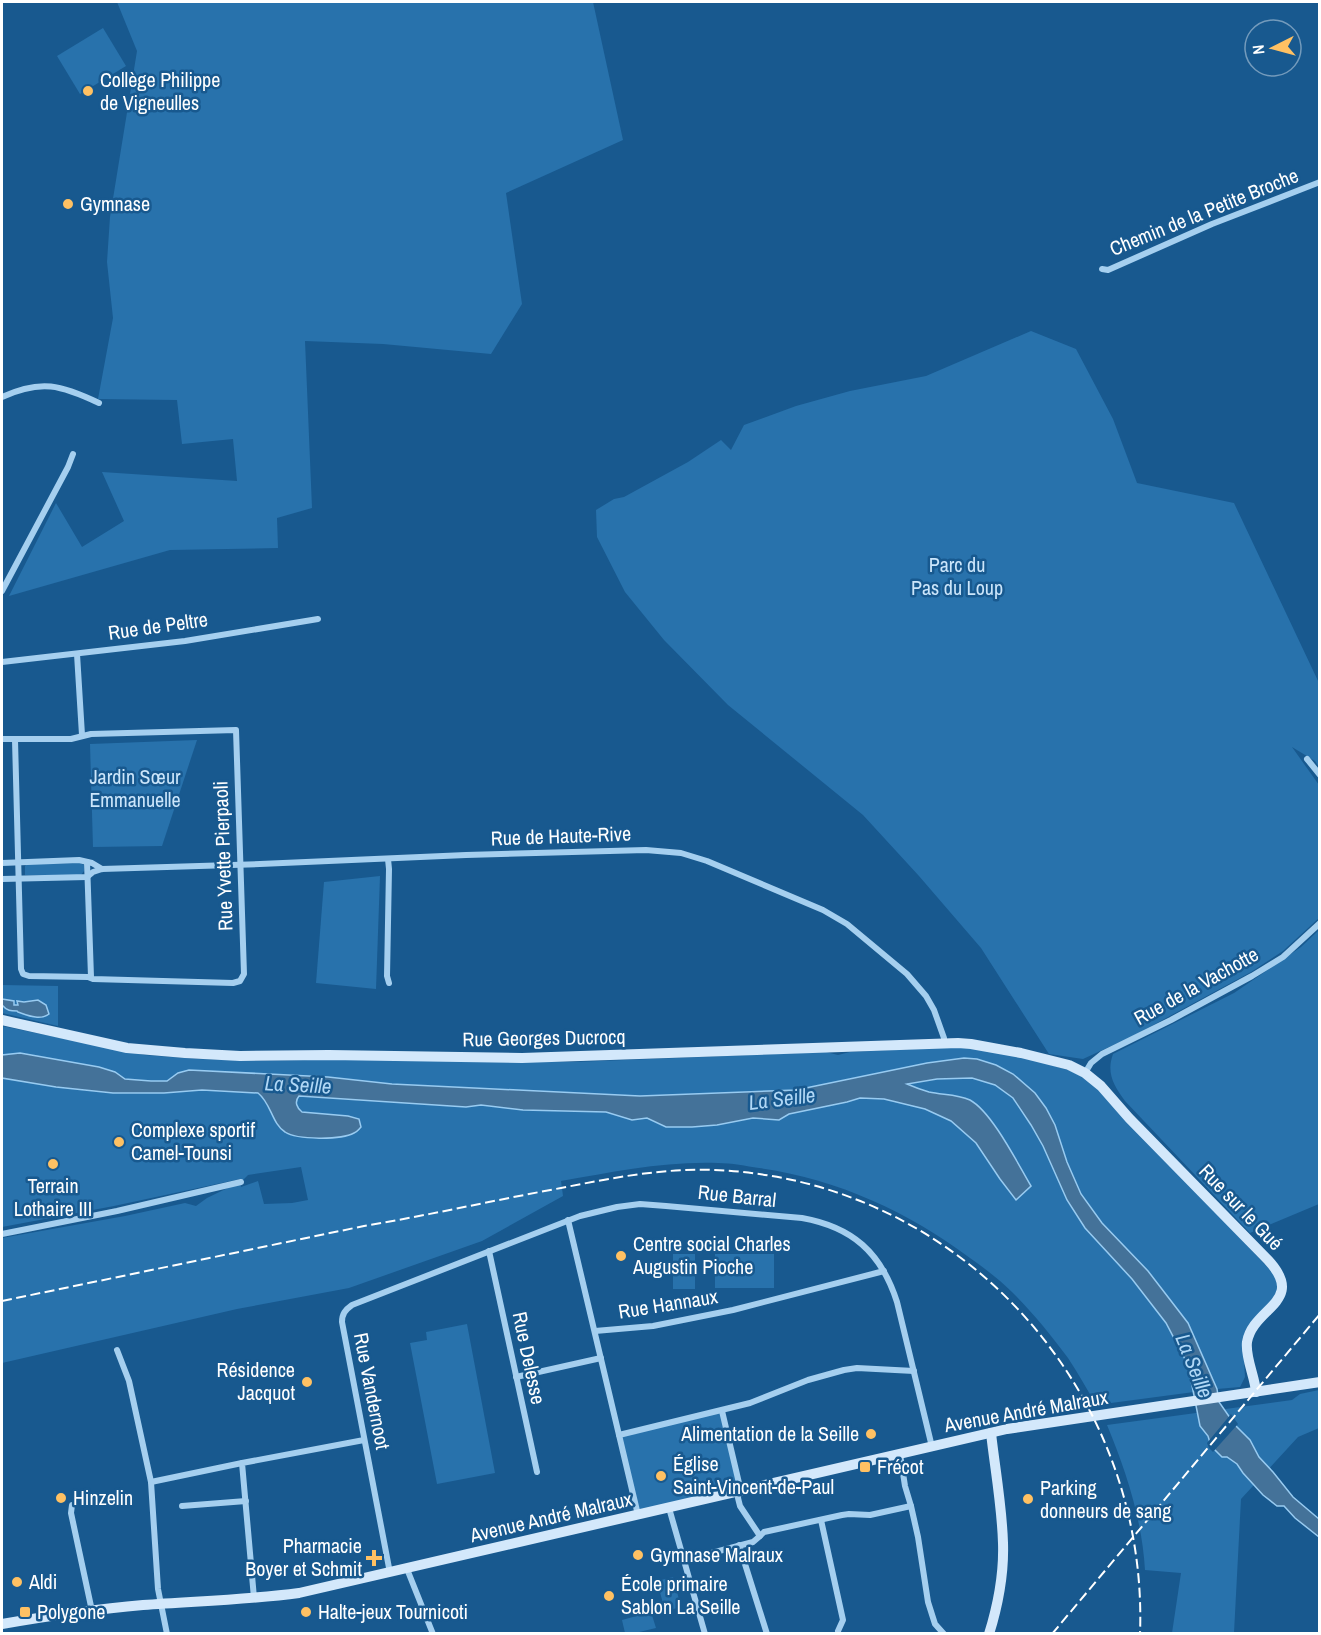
<svg xmlns="http://www.w3.org/2000/svg" width="1321" height="1635" viewBox="0 0 1321 1635" font-family="'Archivo Narrow',sans-serif">
  <rect width="100%" height="100%" fill="#18598f"/>
  <g fill="#2872ac">
    <polygon points="117,2 593,2 623,140 506,193 522,304 491,354 383,344 305,341 312,508 277,518 278,548 170,550 9,596 56,503 82,547 124,521 102,472 237,481 233,439 182,444 177,400 98,399 113,318 107,262 110,217 137,51"/>
    <polygon points="103,28 126,66 80,94 57,56"/>
    <polygon points="1031,331 1076,349 1113,419 1137,483 1234,503 1319,683 1319,767 1315,761 1292,747 1319,785 1319,918 1283,951 1251,972 1133,1036 1083,1059 1049,1054 981,948 919,876 863,815 728,705 664,640 625,592 597,537 596,510 614,499 624,497 688,462 721,440 731,450 744,425 796,406 850,391 926,376"/>
    <polygon points="197,740 162,846 93,847 90,744"/>
    <polygon points="80,863 84,865 84,871 81,875 25,875 25,866 27,864"/>
    <polygon points="380,876 376,989 316,983 324,882"/>
    <path d="M1319,930V1204L1250,1233L1125,1101C1114,1086 1106,1073 1113,1054L1234,993L1301,947Z"/>
    <polygon points="2,985 58,986 58,1026 2,1013"/>
    <polygon points="2,1026 144,1055 199,1059 261,1061 357,1059 574,1062 826,1052 838,1055 850,1052 959,1047 1001,1051 1079,1073 1094,1084 1274,1274 1278,1284 1276,1296 1243,1344 1245,1377 1240,1387 1217,1389 1188,1323 1148,1271 1102,1223 1081,1194 1067,1162 1055,1125 964,1058 927,1063 796,1090 640,1096 392,1084 328,1077 178,1073 167,1081 151,1081 125,1079 115,1072 99,1067 20,1053 2,1055"/>
    <path d="M2,1078C38,1084 75,1090 113,1093C152,1095 190,1089 229,1091L467,1107L481,1105L523,1110L606,1112L632,1120L647,1118L666,1127H692L717,1125L753,1118L779,1120L789,1114L847,1102L906,1084L937,1079L972,1078L995,1085L1013,1098L1031,1125L1043,1146L1067,1200L1085,1228L1132,1279L1166,1323L1188,1365L1194,1392L1096,1405C1087,1389 1078,1373 1068,1358C1051,1335 1032,1312 1012,1292C999,1279 984,1268 970,1258C907,1211 837,1179 759,1168C746,1166 732,1163 718,1163C665,1161 613,1172 561,1181L563,1196L482,1241L349,1288L237,1309L2,1363V1238L125,1216L185,1203L196,1206L207,1198L240,1182L241,1187L258,1181L264,1204L292,1203L308,1200L301,1167L248,1175L241,1182L240,1179L114,1206L2,1227Z"/>
    <rect x="673" y="1254" width="22" height="35"/>
    <rect x="715" y="1254" width="59" height="34"/>
    <polygon points="467,1324 495,1473 437,1484 410,1343 427,1340 426,1332"/>
    <path d="M1319,1390V1428L1298,1437L1241,1499L1234,1633H1172L1181,1573L1145,1570C1142,1519 1126,1471 1107,1425L1292,1400L1300,1394Z"/>
    <polygon points="722,1411 739,1486 638,1515 619,1435"/>
    <polygon points="673,1577 681,1607 665,1611 657,1581"/>
    <polygon points="651,1612 656,1628 635,1633 625,1633 622,1620"/>
  </g>
  <g fill="#447299" stroke="#98cbf1" stroke-width="1.5">
    <path d="M2,999L14,1001V1005H18L17,1001L24,1002L38,1000L46,1005L49,1014C40,1021 27,1015 18,1012L17,1011C11,1011 7,1011 2,1005Z"/>
    <path d="M20,1053L99,1067L115,1072L125,1079L151,1081H167L178,1073L189,1070L328,1077L392,1084L640,1096L796,1090L927,1063L964,1058L977,1059L996,1065L1013,1074L1035,1093L1046,1108L1055,1125L1067,1162L1081,1194L1102,1223L1148,1271L1188,1323L1217,1389L1219,1402L1235,1425L1250,1440L1259,1457L1273,1472L1293,1497L1319,1519V1537L1295,1518L1284,1506H1277L1263,1495L1243,1473L1237,1464L1227,1457H1222L1211,1446L1208,1436L1200,1426L1188,1365L1166,1323L1132,1279L1085,1228L1067,1200L1043,1146L1031,1125L1013,1098L995,1085L972,1078L937,1079L907,1084C914,1087 922,1090 929,1092C943,1095 957,1094 970,1100C992,1112 1018,1164 1031,1186L1016,1200L1000,1179L976,1143L951,1121L925,1109L884,1099L860,1098L847,1102L789,1114L779,1120L753,1118L717,1125L692,1127H666L647,1118L632,1120L606,1112L523,1110L481,1105L466,1107L299,1096C294,1102 297,1108 302,1112L348,1116L359,1119L361,1127C358,1130 358,1131 354,1133C341,1140 297,1140 285,1132C272,1124 271,1103 258,1093L202,1090L164,1093H113L56,1087L2,1078V1055Z"/>
  </g>
  <polygon fill="#18598f" points="1231,1414 1238,1424 1213,1452 1209,1448 1207,1443"/>
  <g fill="none" stroke-linecap="round" stroke-linejoin="round">
    <g stroke="#a5cfef" stroke-width="6">
      <polyline points="1102,269 1108,270 1212,224 1320,182"/>
      <path d="M2,397C41,379 61,385 99,403"/>
      <polyline points="2,591 68,467 73,454"/>
      <polyline points="77,654 82,735"/>
      <polyline points="2,662 185,641 318,619"/>
      <polyline points="2,739 71,739 91,734 236,730 244,974 240,981 233,983 93,979 88,977 29,976 23,974 21,969 15,740"/>
      <polyline points="1307,759 1320,775"/>
      <polyline points="388,859 389,869 387,976 389,983"/>
      <polyline points="87,862 91,977"/>
      <polyline points="2,863 79,860 92,863 102,869"/>
      <polyline points="2,879 87,877 93,872 102,869 260,864 466,855 646,850 681,853 707,861 823,910 847,924 907,974 926,996 934,1010 944,1038 944,1043"/>
      <polyline points="1085,1073 1091,1063 1102,1054 1171,1020 1252,976 1283,957 1320,923"/>
      <polyline points="568,1220 638,1515"/>
      <polyline points="2,1234 117,1211 241,1182"/>
      <polyline points="489,1251 537,1472"/>
      <polyline points="595,1331 653,1326 733,1310 884,1271"/>
      <polyline points="117,1350 129,1381 151,1482 158,1589 167,1634"/>
      <polyline points="516,1377 601,1358"/>
      <polyline points="722,1411 739,1483 738,1498 740,1506 760,1536 764,1532 842,1515 849,1514 870,1515 911,1506"/>
      <polyline points="619,1435 750,1403 808,1380 844,1370 857,1368 914,1371"/>
      <polyline points="900,1454 905,1486 911,1506 918,1537 928,1602 935,1624 944,1634"/>
      <polyline points="151,1482 242,1463"/>
      <polyline points="72,1505 71,1513 92,1611"/>
      <polyline points="182,1506 246,1501"/>
      <polyline points="669,1508 705,1634"/>
      <polyline points="821,1520 843,1620 838,1631"/>
      <polyline points="739,1545 767,1634"/>
      <polyline points="685,1560 753,1542 760,1536"/>
      <polyline points="407,1569 433,1634"/>
      <path d="M390,1573L342,1322C342,1314 345,1310 352,1305L580,1216L617,1207L640,1204L666,1206L802,1218C852,1227 881,1252 897,1302L932,1447"/>
      <polyline points="254,1598 242,1463 364,1440"/>
    </g>
    <g stroke="#d3e8fb" stroke-width="10">
      <path d="M2,1020L127,1048L185,1053L240,1056L329,1055L522,1058L958,1043L971,1044L1021,1053L1069,1065L1085,1073L1101,1086L1129,1118L1268,1260C1307,1302 1253,1307 1247,1342C1245,1357 1255,1377 1256,1392"/>
      <path d="M2,1624C48,1616 96,1609 143,1605C195,1601 247,1600 299,1593L1007,1429L1320,1382"/>
      <path d="M989,1634C998,1605 1004,1573 1003,1543C1002,1506 995,1469 991,1433"/>
    </g>
    <g stroke="#fff" stroke-width="2" stroke-dasharray="10 4.5" stroke-linecap="butt">
      <path d="M2,1301L364,1226C430,1215 495,1200 561,1188C612,1178 662,1168 714,1170C959,1179 1149,1390 1140,1634"/>
      <polyline points="1052,1634 1320,1314"/>
    </g>
  </g>
  <g fill="#ffc163" stroke="#18598f" stroke-width="2">
    <circle cx="88" cy="91" r="6"/>
    <circle cx="68" cy="204" r="6"/>
    <circle cx="119" cy="1142" r="6"/>
    <circle cx="53" cy="1164" r="6"/>
    <circle cx="621" cy="1256" r="6"/>
    <circle cx="307" cy="1382" r="6"/>
    <circle cx="871" cy="1434" r="6"/>
    <rect x="859" y="1461" width="12" height="12" rx="3"/>
    <circle cx="661" cy="1476" r="6"/>
    <circle cx="61" cy="1498" r="6"/>
    <circle cx="1028" cy="1499" r="6"/>
    <circle cx="638" cy="1555" r="6"/>
    <path d="M371 1549h6v6h6v6h-6v6h-6v-6h-6v-6h6z"/>
    <circle cx="17" cy="1582" r="6"/>
    <circle cx="609" cy="1596" r="6"/>
    <rect x="19" y="1606" width="12" height="12" rx="3"/>
    <circle cx="306" cy="1612" r="6"/>
  </g>
  <g text-anchor="middle" stroke-width="5" stroke-linejoin="round" paint-order="stroke">
    <g font-size="20" fill="#fff" stroke="#18598f" text-anchor="start">
      <text x="100" y="87">Collège Philippe<tspan x="100" dy="23">de Vigneulles</tspan></text>
      <text x="80" y="211">Gymnase</text>
      <text x="131" y="1137">Complexe sportif<tspan x="131" dy="23">Camel-Tounsi</tspan></text>
      <text x="53" y="1193" text-anchor="middle">Terrain<tspan x="53" dy="23">Lothaire III</tspan></text>
      <text x="633" y="1251">Centre social Charles<tspan x="633" dy="23">Augustin Pioche</tspan></text>
      <text x="295" y="1377" text-anchor="end">Résidence<tspan x="295" dy="23">Jacquot</tspan></text>
      <text x="859" y="1441" text-anchor="end">Alimentation de la Seille</text>
      <text x="673" y="1471">Église<tspan x="673" dy="23">Saint-Vincent-de-Paul</tspan></text>
      <text x="877" y="1474">Frécot</text>
      <text x="1040" y="1495">Parking<tspan x="1040" dy="23">donneurs de sang</tspan></text>
      <text x="73" y="1505">Hinzelin</text>
      <text x="362" y="1553" text-anchor="end">Pharmacie<tspan x="362" dy="23">Boyer et Schmit</tspan></text>
      <text x="650" y="1562">Gymnase Malraux</text>
      <text x="29" y="1589">Aldi</text>
      <text x="621" y="1591">École primaire<tspan x="621" dy="23">Sablon La Seille</tspan></text>
      <text x="37" y="1619">Polygone</text>
      <text x="318" y="1619">Halte-jeux Tournicoti</text>
    </g>
    <g font-size="20" fill="#fff" stroke="#18598f">
      <text transform="translate(1204 212) rotate(-22)" y="7">Chemin de la Petite Broche</text>
      <text transform="translate(158 626) rotate(-8)" y="7">Rue de Peltre</text>
      <text transform="translate(561 836) rotate(-2)" y="7">Rue de Haute-Rive</text>
      <text transform="translate(223 856) rotate(-92)" y="7">Rue Yvette Pierpaoli</text>
      <text transform="translate(1196 986) rotate(-29)" y="7">Rue de la Vachotte</text>
      <text transform="translate(544 1038) rotate(-1)" y="7">Rue Georges Ducrocq</text>
      <text transform="translate(737 1196) rotate(6)" y="7">Rue Barral</text>
      <text transform="translate(1241 1207) rotate(46)" y="7">Rue sur le Gué</text>
      <text transform="translate(668 1304) rotate(-9)" y="7">Rue Hannaux</text>
      <text transform="translate(529 1358) rotate(78)" y="7">Rue Delesse</text>
      <text transform="translate(372 1391) rotate(79)" y="7">Rue Vandernoot</text>
      <text transform="translate(1026 1411) rotate(-10)" y="7">Avenue André Malraux</text>
      <text transform="translate(551 1517) rotate(-13)" y="7">Avenue André Malraux</text>
    </g>
    <g font-size="20" fill="#cce6fb" stroke="#18598f">
      <text x="957" y="572">Parc du<tspan x="957" dy="23">Pas du Loup</tspan></text>
      <text x="135" y="784">Jardin Sœur<tspan x="135" dy="23">Emmanuelle</tspan></text>
    </g>
    <g font-size="21" font-style="italic" fill="#b1d8f6" stroke="#18598f">
      <text transform="translate(298 1085) rotate(3)" y="7">La Seille</text>
      <text transform="translate(782 1099) rotate(-7)" y="7">La Seille</text>
      <text transform="translate(1194 1366) rotate(68)" y="7">La Seille</text>
    </g>
  </g>
  <rect width="1321" height="1635" fill="none" stroke="#ffffff" stroke-width="6"/>
  <g transform="translate(1273 48) rotate(264)"><circle r="28" fill="#18598f" stroke="#749bbc" stroke-width="1.5"/>
  <path d="M0-4.5L10 22L0 15L-10 22Z" fill="#ffc163"/>
  <text y="-9" font-size="16" font-weight="bold" text-anchor="middle" fill="#ffffff">N</text>
  </g>
</svg>
